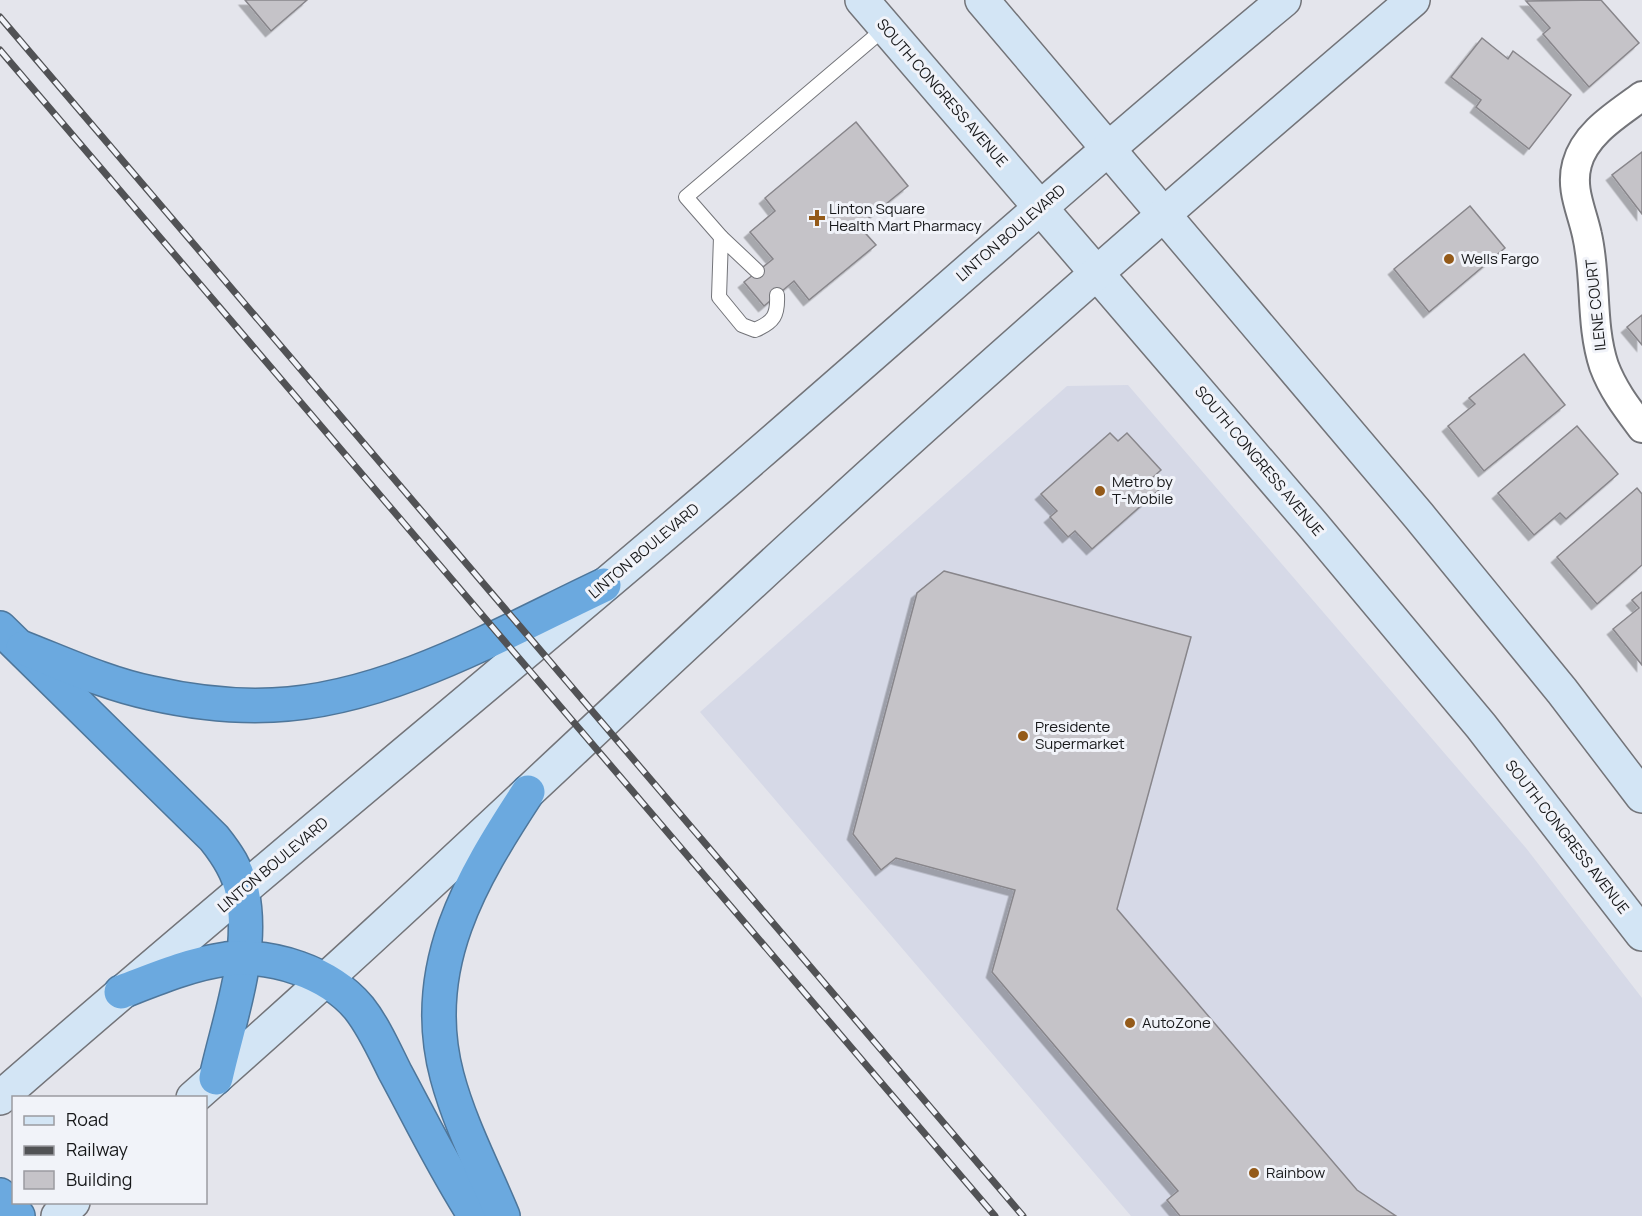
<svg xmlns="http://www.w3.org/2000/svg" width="1642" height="1216" viewBox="0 0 1642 1216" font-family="Manrope,sans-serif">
  <defs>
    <filter id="shadow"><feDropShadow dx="-5.5" dy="5.5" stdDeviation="0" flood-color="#0004"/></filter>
  </defs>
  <rect width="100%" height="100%" fill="#e4e5ec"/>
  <polygon fill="#d6d9e7" points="1128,385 1526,848 1642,998 1642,1216 1131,1216 700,712 1067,386"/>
  <g fill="#c5c3c8" stroke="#88868b" stroke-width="1.5" filter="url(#shadow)">
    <polygon points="245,0 307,0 271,31"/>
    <polygon points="1601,0 1639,43 1589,87 1543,34 1550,28 1526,1"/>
    <polygon points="1482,38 1508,59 1513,51 1571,95 1529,149 1476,107 1481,100 1451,77"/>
    <polygon points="856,122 908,186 859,226 876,245 809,300 794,281 764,306 744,282 773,259 750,232 775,211 765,198"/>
    <polygon points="1642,152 1642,214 1612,175"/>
    <polygon points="1470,206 1505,248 1429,312 1394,269"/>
    <polygon points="1642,315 1642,345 1627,327"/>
    <polygon points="1524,354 1565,405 1484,471 1448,426 1475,404 1469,398"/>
    <polygon points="1577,426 1618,474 1566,519 1560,513 1534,535 1498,493"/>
    <polygon points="1110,433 1118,441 1127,433 1161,470 1151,479 1160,489 1092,549 1075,531 1068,537 1050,517 1057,511 1041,494"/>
    <polygon points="1637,488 1642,494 1642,565 1597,604 1557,557"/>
    <polygon points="944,571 1191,637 1117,909 1357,1190 1396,1216 1180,1216 1167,1200 1178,1191 992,972 1015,890 896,858 881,870 853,834 917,593"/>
    <polygon points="1642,592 1642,665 1613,629 1639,608 1632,600"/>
  </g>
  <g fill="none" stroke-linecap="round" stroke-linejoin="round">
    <defs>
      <g id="lane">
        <polyline points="721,237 686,197 885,28"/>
        <path d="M757,271L721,237L719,297L742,325L755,330C774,322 778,315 777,295"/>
      </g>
      <path id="street" d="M1642,96C1618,114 1585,133 1577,164C1570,189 1582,211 1587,235C1597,278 1590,324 1604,366C1613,390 1627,408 1642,428"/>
      <g id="secondary">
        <polyline points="862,0 1313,525 1481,726 1642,934"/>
        <polyline points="982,0 1419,516 1562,691 1642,796"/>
        <path d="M0,1098C236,891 480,693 719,488C907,326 1092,159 1284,0"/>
        <path d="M193,1098C404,913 605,717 812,528C1008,348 1210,173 1413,0"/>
        <polyline points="58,1216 73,1202"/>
      </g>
      <g id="highway">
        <path d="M0,628L214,838C226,853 238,870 242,891C255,952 229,1019 216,1078"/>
        <path d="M23,648C64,664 107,684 151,693C191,702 232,707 273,705C388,700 502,633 604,585"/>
        <path d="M121,992C155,979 190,964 226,959C272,954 329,972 359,1008C374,1027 384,1050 395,1072C421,1120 445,1170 475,1216"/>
        <polyline points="0,1195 18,1216"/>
        <path d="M503,1216C484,1170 460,1125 447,1076C418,967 471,879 528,792"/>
      </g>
    </defs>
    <use href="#lane" stroke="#737479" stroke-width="16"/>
    <use href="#street" stroke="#737479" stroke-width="32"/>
    <use href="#secondary" stroke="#737479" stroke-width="36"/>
    <use href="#highway" stroke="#4e769a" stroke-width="36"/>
    <use href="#lane" stroke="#fff" stroke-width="14"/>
    <use href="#street" stroke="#fff" stroke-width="28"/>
    <use href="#secondary" stroke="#d3e5f5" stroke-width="33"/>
    <use href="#highway" stroke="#6ba9df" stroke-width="33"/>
    <defs>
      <g id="rail">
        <polyline points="0,17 1023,1216"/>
        <polyline points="0,50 995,1216"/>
      </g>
    </defs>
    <use href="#rail" stroke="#515255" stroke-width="7"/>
    <use href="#rail" stroke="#f1f3f9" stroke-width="4.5" stroke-dasharray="14" stroke-linecap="butt"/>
  </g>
  <g fill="#945a19" stroke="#f1f3f9" stroke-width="2">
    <path d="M814 209h6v6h6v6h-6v6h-6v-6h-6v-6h6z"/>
    <circle cx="1449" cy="259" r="6"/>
    <circle cx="1100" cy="491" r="6"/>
    <circle cx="1023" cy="736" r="6"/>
    <circle cx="1130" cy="1023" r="6"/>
    <circle cx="1254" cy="1173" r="6"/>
  </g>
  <g text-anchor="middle" stroke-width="6" stroke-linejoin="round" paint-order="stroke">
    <g font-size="15" fill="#17181a" stroke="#f1f3f9">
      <text transform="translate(942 93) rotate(49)" y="5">SOUTH CONGRESS AVENUE</text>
      <text transform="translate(1011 233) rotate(-41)" y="5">LINTON BOULEVARD</text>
      <text transform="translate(1596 305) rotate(-96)" y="5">ILENE COURT</text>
      <text transform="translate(1259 461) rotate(50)" y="5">SOUTH CONGRESS AVENUE</text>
      <text transform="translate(644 551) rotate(-40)" y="5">LINTON BOULEVARD</text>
      <text transform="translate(1567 837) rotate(52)" y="5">SOUTH CONGRESS AVENUE</text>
      <text transform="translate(273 865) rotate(-40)" y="5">LINTON BOULEVARD</text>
    </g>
    <g font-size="15" fill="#17181a" stroke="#f1f3f9" text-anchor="start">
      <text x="829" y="214">Linton Square<tspan x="829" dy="17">Health Mart Pharmacy</tspan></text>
      <text x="1461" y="264">Wells Fargo</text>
      <text x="1112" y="487">Metro by<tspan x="1112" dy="17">T-Mobile</tspan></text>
      <text x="1035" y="732">Presidente<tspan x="1035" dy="17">Supermarket</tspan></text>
      <text x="1142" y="1028">AutoZone</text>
      <text x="1266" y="1178">Rainbow</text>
    </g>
  </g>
  <rect x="12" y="1096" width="195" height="108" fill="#f1f3f9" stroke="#9a9ba0" stroke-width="1.5"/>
  <rect x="24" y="1116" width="30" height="9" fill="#d3e5f5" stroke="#9a9ba0" stroke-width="1.5"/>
  <text x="66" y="1126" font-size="18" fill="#17181a">Road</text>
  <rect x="24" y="1146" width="30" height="9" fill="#515255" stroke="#9a9ba0" stroke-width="1.5"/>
  <text x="66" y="1156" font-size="18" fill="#17181a">Railway</text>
  <rect x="24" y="1171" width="30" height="18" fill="#c5c3c8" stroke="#9a9ba0" stroke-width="1.5"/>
  <text x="66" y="1186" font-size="18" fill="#17181a">Building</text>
</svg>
